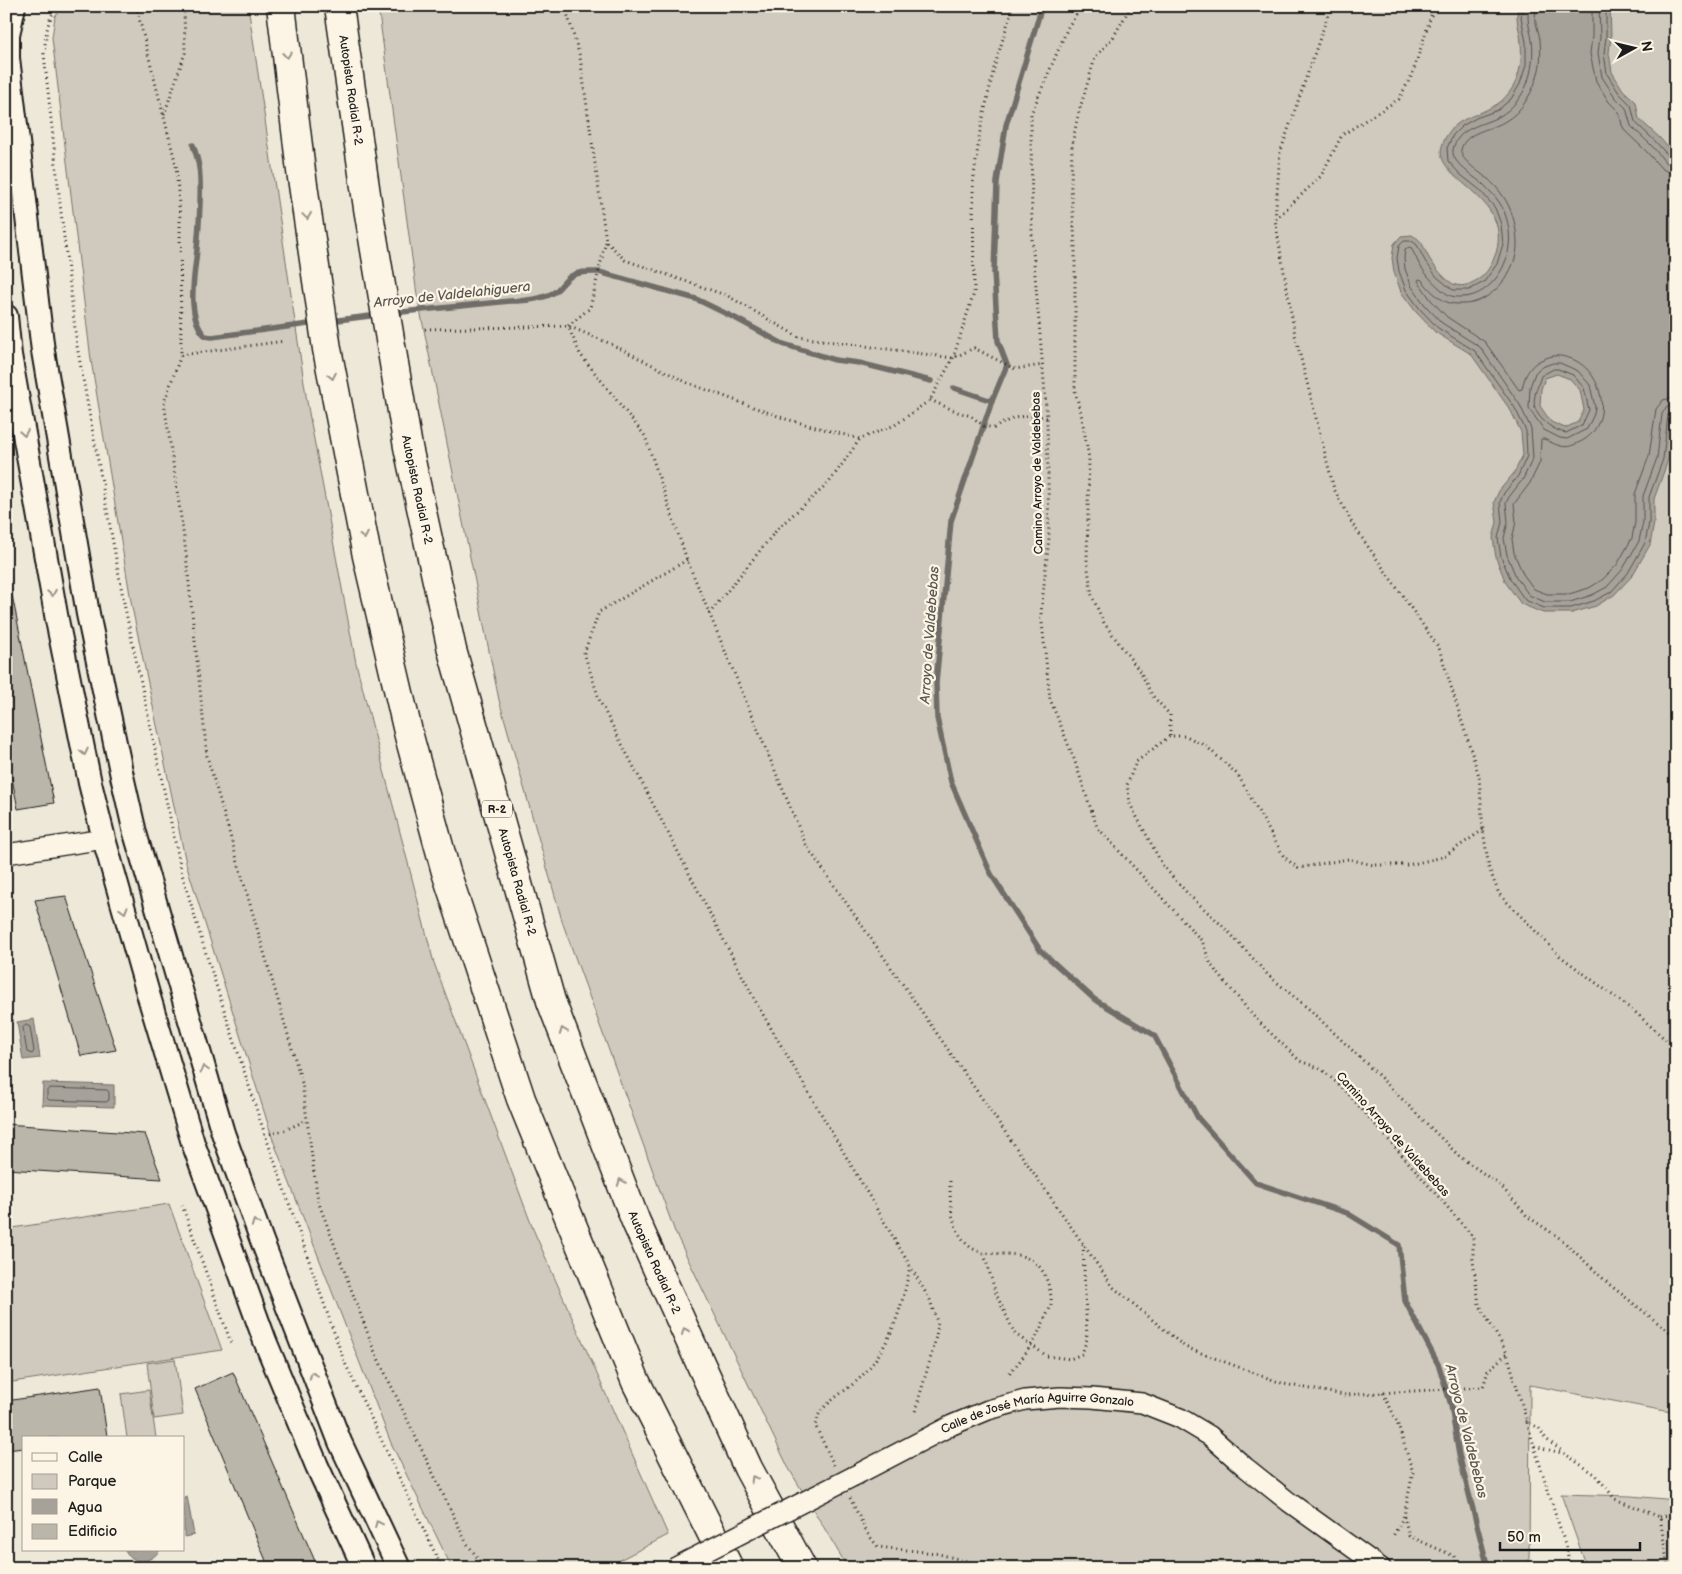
<svg xmlns="http://www.w3.org/2000/svg" width="1682" height="1574" viewBox="0 0 1682 1574" font-family="'Balsamiq Sans',sans-serif">
  <rect width="100%" height="100%" fill="#eee8d9"/>
  <filter id="ink" filterUnits="userSpaceOnUse"><feTurbulence type="fractalNoise" baseFrequency=".02" numOctaves="2"/><feDisplacementMap in="SourceGraphic" scale="10" xChannelSelector="R" yChannelSelector="G"/><feConvolveMatrix kernelMatrix="1 2 1 2 8 2 1 2 1" color-interpolation-filters="sRGB"/></filter>
  <g filter="url(#ink)">
    <g fill="#cfcabd" stroke="#76736c">
      <polygon points="63,6 248,6 307,402 356,663 434,963 533,1229 668,1535 604,1568 452,1568 391,1443 273,1140 186,863 132,607 91,360 52,38 55,16"/>
      <polygon points="378,6 1676,6 1676,1413 1530,1385 1529,1568 848,1568 788,1467 675,1232 563,924 499,700 417,295"/>
      <polygon points="169,1204 222,1350 6,1383 6,1229"/>
      <polygon points="175,1359 183,1415 154,1419 147,1363"/>
      <polygon points="149,1390 156,1438 127,1438 121,1394"/>
      <polygon points="1561,1494 1631,1496 1676,1500 1676,1568 1587,1568"/>
    </g>
    <g fill="#a7a299" stroke="#6f6c67" fill-rule="evenodd">
      <path d="M1518,6H1610L1611,37L1609,53L1612,72L1623,90L1636,102L1639,119L1660,138L1676,157V395L1668,460L1654,499V523L1650,545L1632,576L1614,595L1596,606L1572,613H1543L1521,604L1506,583L1496,558L1493,538L1497,522L1494,502L1499,491L1514,473L1523,455L1521,432L1511,411L1471,354L1435,332L1416,312L1401,292L1394,272L1392,258L1394,244L1401,236L1412,235C1415,237 1419,239 1421,242C1424,246 1425,251 1428,256C1432,264 1447,283 1456,285C1464,287 1470,284 1477,280C1487,275 1492,263 1496,253C1513,195 1432,180 1442,146C1451,118 1473,118 1494,106C1504,101 1512,90 1516,81C1521,69 1522,56 1521,43C1520,28 1515,23 1518,6ZM1557,374L1570,379L1580,390L1584,410L1578,422L1565,428L1551,422L1540,406L1541,389L1545,378Z"/>
      <polygon points="34,1019 40,1058 23,1060 17,1022"/>
      <polygon points="43,1083 114,1085 114,1107 42,1105"/>
      <polygon points="187,1496 194,1535 184,1537 184,1497"/>
      <path d="M125,1550H160C151,1563 134,1566 125,1550Z"/>
    </g>
    <g fill="none" stroke-linecap="round" stroke-linejoin="round">
      <g stroke="#54524e" stroke-width="1">
        <polyline points="1523,6 1521,17 1526,42 1526,65 1520,84 1511,99 1498,110 1476,118 1462,126 1453,135 1447,148 1448,161 1461,175 1480,190 1495,208 1501,224 1503,244 1497,264 1484,282 1469,290 1453,290 1437,277 1425,261 1417,245 1412,241 1404,241 1399,246 1397,258 1399,271 1406,290 1420,309 1438,328 1475,351 1515,408 1526,431 1527,456 1518,476 1504,493 1500,502 1502,522 1498,538 1501,557 1511,580 1525,600 1544,608 1571,608 1594,601 1611,592 1628,573 1645,543 1649,523 1649,497 1663,459 1668,415 1671,411 1676,410"/>
        <path d="M1529,6C1529,10 1528,14 1528,17C1528,25 1531,33 1532,40C1534,55 1532,70 1527,84C1522,97 1512,109 1500,116C1484,125 1457,127 1453,150C1451,163 1475,177 1484,185C1489,190 1495,196 1499,202C1507,213 1511,233 1509,246C1507,270 1487,297 1462,297C1456,297 1452,297 1447,294C1436,286 1426,275 1419,264C1416,258 1414,252 1410,247L1405,249L1404,258L1405,269L1412,287L1425,305L1442,323L1480,347L1520,405L1531,429L1533,458L1523,479L1509,497L1506,503L1508,522L1504,538L1507,555L1516,577L1529,595L1545,602H1570L1592,595L1607,587L1623,569L1639,541L1643,522V496L1657,458L1662,414L1667,406L1676,404"/>
        <path d="M1537,6C1537,10 1535,14 1535,18C1536,25 1539,32 1540,40C1541,49 1541,61 1539,70C1534,90 1523,112 1504,122C1491,130 1465,131 1461,150C1459,159 1482,174 1488,179C1508,197 1516,217 1517,243C1518,271 1491,305 1462,304C1457,304 1451,304 1447,302C1437,298 1428,288 1422,280L1419,279L1418,281L1431,300L1447,317L1485,342L1519,390L1522,389C1525,373 1531,363 1546,358C1556,354 1563,356 1572,359C1605,372 1614,426 1580,442C1574,445 1568,448 1561,446C1555,445 1549,441 1544,439H1541L1540,462L1530,483L1514,504L1516,522L1512,539L1514,553L1523,574L1534,589L1547,594H1569L1589,588L1602,580L1617,565L1632,538L1635,522V494L1649,456L1656,409L1663,400L1676,397"/>
        <polyline points="1592,6 1592,36 1590,54 1596,81 1609,102 1619,112 1622,125 1625,131 1646,151 1661,168 1668,172 1676,173"/>
        <polyline points="1599,6 1600,37 1598,53 1602,77 1615,97 1626,108 1631,126 1652,146 1666,163 1676,166"/>
        <polyline points="1606,6 1606,37 1604,53 1607,74 1619,93 1631,105 1635,122 1656,142 1670,158 1676,160"/>
        <polygon points="1553,363 1560,363 1578,371 1590,385 1595,407 1594,414 1587,429 1567,439 1560,438 1544,430 1529,408 1530,387 1535,373 1540,368"/>
        <path d="M1554,369H1558L1573,375L1584,388L1589,410L1582,425L1566,433C1554,431 1539,420 1535,408C1532,399 1538,385 1541,376Z"/>
        <polygon points="26,1025 30,1027 34,1051 32,1054 27,1052 23,1028"/>
        <polygon points="50,1088 107,1090 109,1092 109,1100 106,1102 49,1100 47,1098 47,1091"/>
      </g>
      <g stroke="#6f6c67" stroke-width="5.5">
        <polyline points="1042,6 1006,125 997,182 994,272 998,341 1007,365 992,401 951,521 936,683 937,718 951,782 991,874 1040,950 1094,999 1154,1035 1198,1118 1256,1183 1347,1213 1399,1245 1405,1301 1439,1366 1451,1405 1459,1455 1488,1568"/>
        <path d="M193,145C197,156 200,167 200,179C201,202 199,227 197,249C195,276 185,314 205,336L212,337L316,323"/>
        <path d="M392,313L510,301C525,301 540,300 553,293C560,289 564,280 571,276C579,271 590,272 599,272L696,299L735,318L783,344L835,360L859,363L931,381"/>
        <polyline points="330,321 378,315"/>
        <polyline points="954,388 992,401"/>
      </g>
    </g>
    <g fill="#bab6aa" stroke="#1c1c1c">
      <polygon points="6,575 8,575 54,803 18,809 6,748"/>
      <polygon points="66,896 116,1050 81,1056 35,900"/>
      <polygon points="6,1124 145,1134 162,1179 6,1169"/>
      <polygon points="233,1372 318,1568 269,1568 195,1389"/>
      <polygon points="100,1387 107,1436 93,1438 24,1438 24,1448 6,1450 6,1401"/>
    </g>
    <g fill="none" stroke-linecap="round" stroke-linejoin="round">
      <defs>
        <g id="minor">
          <polyline points="6,854 104,839"/>
          <path id="s1" d="M854,1476L952,1425L988,1410L1025,1400L1060,1397L1092,1398L1142,1403L1180,1418L1210,1436L1245,1467L1289,1502L1381,1568"/>
        </g>
        <g id="tertiary">
          <polyline points="14,6 8,35 8,58 43,351 88,614 122,776 135,833 223,1133 262,1241 340,1442 399,1568"/>
          <polyline points="6,316 10,355 57,620 90,783 104,839 149,997 193,1143 265,1341 317,1466 364,1568"/>
        </g>
        <g id="motorway">
          <polyline points="281,6 301,171 327,349 367,556 409,736 446,872 521,1099 636,1382 729,1568"/>
          <path id="s2" d="M339,6L368,208L408,447L452,650L551,1001L636,1222L748,1468L802,1568"/>
        </g>
      </defs>
      <use href="#minor" stroke="#1c1c1c" stroke-width="22"/>
      <use href="#tertiary" stroke="#1c1c1c" stroke-width="26"/>
      <use href="#motorway" stroke="#1c1c1c" stroke-width="31"/>
      <g stroke="#1c1c1c" stroke-width="3" stroke-dasharray="1 4" stroke-linecap="butt">
        <path d="M58,6C46,20 46,37 44,54L61,212L77,346L125,608L182,874L206,954L260,1120L344,1361L442,1568"/>
        <polyline points="136,6 176,165 180,218 181,355 164,402 185,545 207,756 302,1083 318,1201 374,1350 466,1542 485,1568"/>
        <polyline points="565,6 580,57 606,241 590,308 568,326 580,354 645,436 687,560 806,845 1083,1244 1113,1287 1185,1347 1284,1384 1344,1395 1483,1387 1488,1371 1507,1353"/>
        <polyline points="1082,6 1068,27 1031,114 1032,239 1047,418 1049,538 1041,613 1050,699 1074,759 1097,827 1202,941 1211,965 1255,1018 1300,1061 1321,1069 1344,1089 1437,1195 1473,1237 1473,1261 1479,1304 1507,1353 1534,1446 1565,1454 1596,1475 1615,1499 1660,1517 1668,1568"/>
        <polyline points="1131,6 1114,36 1095,58 1078,115 1072,145 1071,187 1075,243 1075,391 1081,413 1089,458 1087,562 1092,596 1104,623 1141,673 1152,695 1170,715 1170,736"/>
        <polyline points="1331,6 1280,153 1275,220 1295,335 1334,489 1353,525 1439,648 1479,776 1483,830 1489,868 1499,894 1560,956 1635,1012 1676,1049"/>
        <polyline points="164,115 185,53 184,6"/>
        <polyline points="1276,219 1321,176 1342,135 1399,99 1412,75 1432,13 1432,6"/>
        <polyline points="607,242 625,260 728,296 799,337 953,358 974,348 1015,369 1043,365"/>
        <polyline points="425,329 568,326 611,344 688,383 786,419 860,439 895,425 930,400 953,358 974,293 973,183 980,132 994,68 1013,6"/>
        <polyline points="181,355 285,341"/>
        <path d="M930,400L958,412L971,416L984,426L994,428C1013,417 1025,413 1047,418"/>
        <polyline points="687,560 599,612 584,653 600,702 758,1006 930,1300 938,1325 934,1346 915,1412"/>
        <polyline points="709,614 779,527 828,484 860,439"/>
        <polyline points="1483,830 1443,857 1408,865 1373,865 1348,859 1298,868 1284,857 1238,775 1206,746 1186,736 1170,736 1136,762 1127,785 1130,804 1163,866 1188,894 1227,930 1268,975 1310,1010 1373,1070 1459,1156 1501,1186 1527,1216 1561,1239 1610,1285 1676,1337"/>
        <polyline points="265,1135 285,1130 307,1120"/>
        <path d="M950,1181C950,1202 950,1224 965,1242C979,1259 1003,1251 1022,1256C1034,1260 1042,1267 1046,1278C1049,1286 1052,1296 1051,1304C1050,1309 1047,1314 1045,1318C1035,1343 1025,1355 1008,1375"/>
        <polyline points="182,1205 231,1343"/>
        <polyline points="984,1254 996,1294 1015,1334 1047,1356 1070,1359 1082,1354 1087,1339 1083,1244"/>
        <polyline points="1383,1393 1396,1419 1413,1472 1404,1516 1392,1538"/>
        <polyline points="1526,1421 1539,1428 1546,1439 1563,1452"/>
        <polyline points="1534,1446 1566,1547 1570,1568"/>
        <path d="M834,1465L815,1425C817,1421 818,1415 821,1411C830,1400 848,1389 859,1379C891,1347 902,1308 910,1266"/>
        <polyline points="850,1498 867,1533 878,1547 935,1553 993,1568"/>
        <polyline points="1404,1516 1409,1536 1454,1556 1458,1568"/>
        <polyline points="1660,1517 1676,1513"/>
      </g>
      <use href="#minor" stroke="#fcf5e5" stroke-width="19"/>
      <use href="#tertiary" stroke="#fcf5e5" stroke-width="22"/>
      <use href="#motorway" stroke="#fcf5e5" stroke-width="28"/>
      <defs>
        <polyline id="minor-bridge" points="674,1568 854,1476"/>
      </defs>
      <use href="#minor-bridge" stroke="#1c1c1c" stroke-width="22" stroke-linecap="butt"/>
      <use href="#minor-bridge" stroke="#fcf5e5" stroke-width="19"/>
    </g>
    <defs><path id="oneway-chevron" d="M-2-3.5L2.5 0L-2 3.5" fill="none" stroke-width="1.6" stroke-linecap="round" stroke-linejoin="round" transform="scale(1.25)"/></defs>
    <g stroke="#97938b">
      <use href="#oneway-chevron" transform="translate(287 55) rotate(83)"/>
      <use href="#oneway-chevron" transform="translate(307 216) rotate(82)"/>
      <use href="#oneway-chevron" transform="translate(332 376) rotate(79)"/>
      <use href="#oneway-chevron" transform="translate(24 433) rotate(80)"/>
      <use href="#oneway-chevron" transform="translate(364 536) rotate(79)"/>
      <use href="#oneway-chevron" transform="translate(52 593) rotate(80)"/>
      <use href="#oneway-chevron" transform="translate(84 752) rotate(78)"/>
      <use href="#oneway-chevron" transform="translate(124 910) rotate(74)"/>
      <use href="#oneway-chevron" transform="translate(563 1031) rotate(-111)"/>
      <use href="#oneway-chevron" transform="translate(204 1069) rotate(-106)"/>
      <use href="#oneway-chevron" transform="translate(621 1182) rotate(-111)"/>
      <use href="#oneway-chevron" transform="translate(255 1223) rotate(-110)"/>
      <use href="#oneway-chevron" transform="translate(685 1331) rotate(-114)"/>
      <use href="#oneway-chevron" transform="translate(313 1375) rotate(-111)"/>
      <use href="#oneway-chevron" transform="translate(754 1479) rotate(-119)"/>
      <use href="#oneway-chevron" transform="translate(378 1524) rotate(-115)"/>
    </g>
  </g>
  <g text-anchor="middle" stroke-width="4.5" stroke-linejoin="round" paint-order="stroke">
    <rect fill="#fcf5e5" stroke="#5f5d58" stroke-width="1" x="482" y="800.5" width="30" height="17" rx="4"/>
    <g font-size="11" font-weight="bold" fill="#1c1c1c">
      <text x="497" y="813">R-2</text>
    </g>
    <g font-size="12" fill="#1c1c1c" stroke="#fcf5e5">
      <text dy="4" stroke="none"><textPath href="#s2" startOffset="85">Autopista Radial R-2</textPath></text>
      <text transform="translate(1037 473) rotate(-91)" y="4">Camino Arroyo de Valdebebas</text>
      <text dy="4" stroke="none"><textPath href="#s2" startOffset="490">Autopista Radial R-2</textPath></text>
      <text dy="4" stroke="none"><textPath href="#s2" startOffset="895">Autopista Radial R-2</textPath></text>
      <text transform="translate(1393 1134) rotate(48)" y="4">Camino Arroyo de Valdebebas</text>
      <text dy="4" stroke="none"><textPath href="#s2" startOffset="1300">Autopista Radial R-2</textPath></text>
      <text dy="4" stroke="none"><textPath href="#s1" startOffset="198">Calle de José María Aguirre Gonzalo</textPath></text>
    </g>
    <g font-size="14" font-style="italic" fill="#5b5854" stroke="#fcf5e5">
      <text transform="translate(452 294) rotate(-6)" y="5">Arroyo de Valdelahiguera</text>
      <text transform="translate(929 635) rotate(-86)" y="5">Arroyo de Valdebebas</text>
      <text transform="translate(1467 1431) rotate(76)" y="5">Arroyo de Valdebebas</text>
    </g>
  </g>
  <rect width="1682" height="1574" fill="none" stroke="#fcf5e5" stroke-width="25"/>
  <rect x="12" y="12" width="1657" height="1549" fill="none" stroke="#1c1c1c" stroke-width="2" filter="url(#ink)"/>
  <rect x="22" y="1436" width="162" height="115" fill="#fcf5e5" stroke="#a29e95"/>
  <rect x="32" y="1453" width="25" height="8" fill="#fcf5e5" stroke="#a29e95"/>
  <text x="68" y="1462" font-size="15" fill="#1c1c1c">Calle</text>
  <rect x="32" y="1474" width="25" height="15" fill="#cfcabd" stroke="#a29e95"/>
  <text x="68" y="1486" font-size="15" fill="#1c1c1c">Parque</text>
  <rect x="32" y="1499" width="25" height="15" fill="#a7a299" stroke="#a29e95"/>
  <text x="68" y="1512" font-size="15" fill="#1c1c1c">Agua</text>
  <rect x="32" y="1524" width="25" height="15" fill="#bab6aa" stroke="#a29e95"/>
  <text x="68" y="1536" font-size="15" fill="#1c1c1c">Edificio</text>
  <g transform="translate(1634 48) rotate(82)" stroke="#fcf5e5" stroke-width="4" paint-order="stroke">
  <path d="M0-4L9 19L0 12L-9 19Z" fill="#1c1c1c"/>
  <text y="-8" font-size="14" font-weight="bold" text-anchor="middle" fill="#1c1c1c">N</text>
  </g>
  <path d="M1500 1542v8h140v-8" fill="none" stroke="#1c1c1c" stroke-width="2.5"/>
  <text x="1507" y="1542" font-size="15" fill="#1c1c1c" stroke="#fcf5e5" stroke-width="4" paint-order="stroke">50 m</text>
</svg>
